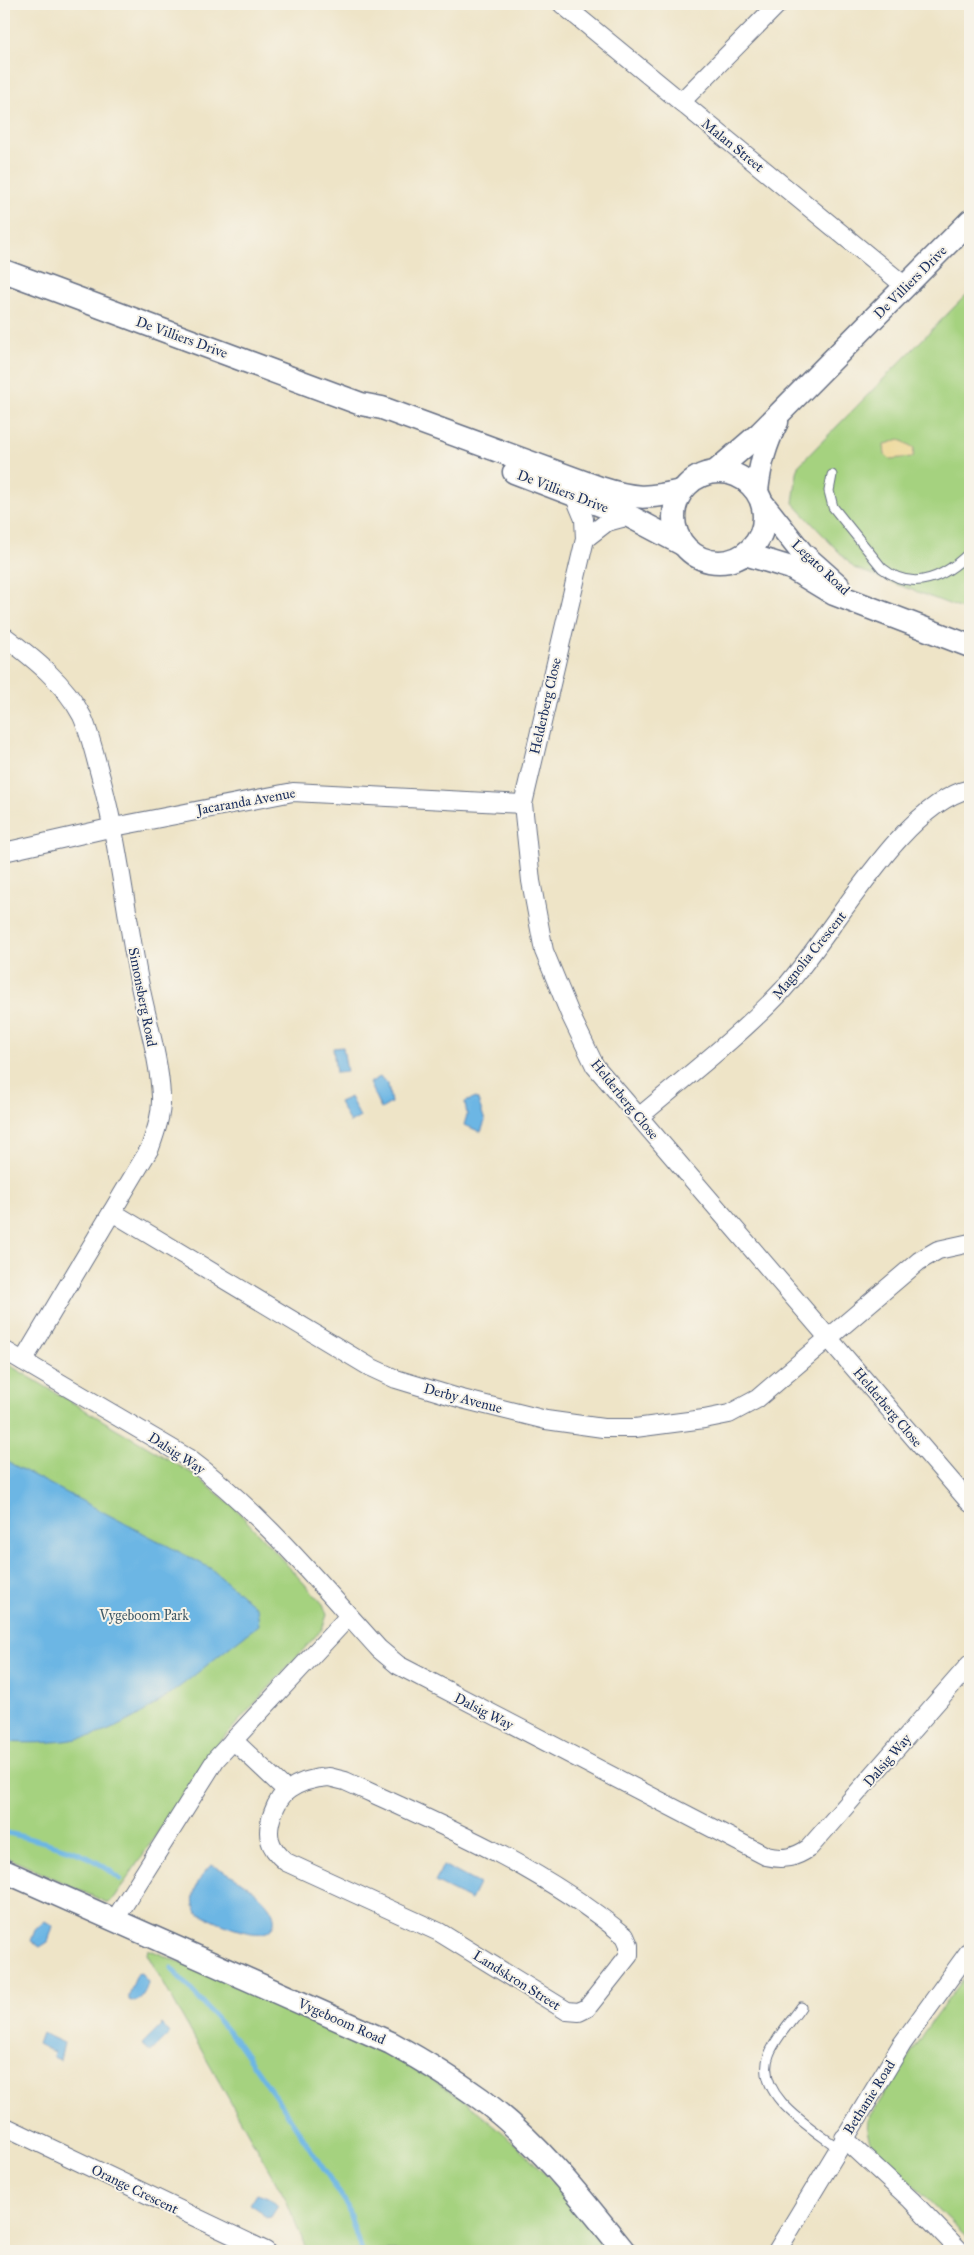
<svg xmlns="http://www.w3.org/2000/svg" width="974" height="2255" viewBox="0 0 974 2255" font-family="'IM FELL Great Primer',serif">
  <rect width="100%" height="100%" fill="#f7f3e8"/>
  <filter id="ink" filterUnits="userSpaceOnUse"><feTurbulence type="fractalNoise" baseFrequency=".02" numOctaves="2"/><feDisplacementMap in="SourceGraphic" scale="10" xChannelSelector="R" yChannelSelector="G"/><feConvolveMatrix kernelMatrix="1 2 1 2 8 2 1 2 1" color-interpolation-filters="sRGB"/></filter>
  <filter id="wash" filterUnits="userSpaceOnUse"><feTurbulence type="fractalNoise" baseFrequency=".0096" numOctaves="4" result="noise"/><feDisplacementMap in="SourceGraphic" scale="20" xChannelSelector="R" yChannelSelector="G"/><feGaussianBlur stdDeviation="1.12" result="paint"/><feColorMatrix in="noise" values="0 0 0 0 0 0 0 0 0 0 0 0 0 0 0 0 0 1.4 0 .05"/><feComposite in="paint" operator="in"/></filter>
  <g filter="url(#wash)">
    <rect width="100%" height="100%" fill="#eee4c7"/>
    <g fill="#a5d27f" stroke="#60806e">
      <polygon points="970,291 970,612 854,568 793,503 798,466"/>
      <polygon points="4,1362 193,1474 232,1505 323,1604 327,1615 322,1629 210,1753 115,1897 108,1903 4,1856"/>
      <path d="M148,1949C204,1972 259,1996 314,2021C367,2045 421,2068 467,2103C523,2145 568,2197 612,2251H307L287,2202L147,1954Z"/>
      <polygon points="970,1970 970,2240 870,2142 867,2131 868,2120 924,2032"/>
    </g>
    <polygon fill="#eeda9e" stroke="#84847e" points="899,439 914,448 913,457 890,459 885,455 884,445"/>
    <g fill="#6cb6e4" stroke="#4472a1">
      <polygon points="343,1047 347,1072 336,1073 333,1048"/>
      <polygon points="380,1077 388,1084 391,1103 381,1109 369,1083"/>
      <polygon points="350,1097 360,1117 350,1123 339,1102"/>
      <polygon points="475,1098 478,1100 485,1121 481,1132 464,1125 467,1115 465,1102"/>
      <path d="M4,1460L210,1568L257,1608L259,1625C210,1659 164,1707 109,1730C77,1743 38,1744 4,1742Z"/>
      <path d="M211,1865C227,1870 289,1907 271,1929C259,1943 210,1920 197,1912C187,1897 200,1876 211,1865Z"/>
      <polygon points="443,1865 479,1884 471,1900 435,1882"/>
      <polygon points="45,1921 53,1926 48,1942 40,1947 31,1941 35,1930"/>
      <path d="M141,1973L148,1982C147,1989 141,2001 134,2002L129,2000V1995L137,1974Z"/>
      <polygon points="162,2024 170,2033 151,2052 142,2044"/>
      <polygon points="42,2033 64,2043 60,2060 53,2057 54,2052 38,2044"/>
      <polygon points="257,2193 268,2197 278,2206 271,2217 266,2218 259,2210 250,2204"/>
    </g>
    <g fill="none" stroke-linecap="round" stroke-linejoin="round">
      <g stroke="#6cb6e4" stroke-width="5">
        <path d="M4,1832C46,1843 87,1849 120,1879"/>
        <polyline points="171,1968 236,2040 282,2106 346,2203 361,2251"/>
      </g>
    </g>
  </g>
  <g filter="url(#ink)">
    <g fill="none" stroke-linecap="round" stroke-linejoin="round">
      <defs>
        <g id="service">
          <path d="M832,475L829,491L833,507L882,568C913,593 945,577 970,552"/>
          <path d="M801,2007C791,2022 775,2038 769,2055C754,2095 812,2128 838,2148"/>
        </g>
        <g id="minor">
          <polyline points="562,4 905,286"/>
          <polyline points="681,102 778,4"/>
          <polyline points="574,495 584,519 585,539 523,804 531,881 544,951 570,1014 595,1066 970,1503"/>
          <polyline points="585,539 607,522 629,516"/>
          <path d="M4,636C33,658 65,683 82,716C91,736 95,757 101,778C118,841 125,906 137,970C144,1012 159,1054 161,1096C162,1114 156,1131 150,1148L23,1361"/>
          <polyline points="4,852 114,827 293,792 523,804"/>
          <path d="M639,1117C686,1077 736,1039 779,994C829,942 900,804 970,789"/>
          <polyline points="112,1212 370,1367 396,1379 462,1399 546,1420 603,1428 635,1428 704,1419 729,1414 757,1399 919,1261 938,1250 970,1243"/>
          <path d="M4,1350L188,1458C260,1511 319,1583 379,1649L398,1665L766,1856C783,1860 795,1858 809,1848L970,1664"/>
          <polyline points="233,1740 287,1791"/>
          <path d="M329,1777L345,1781C442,1825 542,1867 625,1936L629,1945V1955L587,2008L579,2012L567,2011L439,1932L286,1862C279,1856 272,1849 270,1840C266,1825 276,1799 288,1790C301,1781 314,1778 329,1777Z"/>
          <polyline points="114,1921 216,1759 349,1616"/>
          <polyline points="4,2126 266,2251"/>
          <polyline points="844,2138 911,2200 960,2251"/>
          <polyline points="777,2251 902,2044 970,1950"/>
        </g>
        <g id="tertiary">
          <path d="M4,271L361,404L382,408L600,488C634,499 647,499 681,491"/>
          <polyline points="716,471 760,433 970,221"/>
          <circle cx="719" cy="517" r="45"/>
          <polyline points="514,472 629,516 682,544"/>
          <path d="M757,491C760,465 765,445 777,422"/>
          <polyline points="764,505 802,553 838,585"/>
          <polyline points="745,554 791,568 834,594 970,646"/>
          <path d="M4,1871L391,2043C422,2060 452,2078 481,2099C537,2141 581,2197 624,2251"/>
        </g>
      </defs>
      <use href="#service" stroke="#656e83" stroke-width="11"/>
      <use href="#minor" stroke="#656e83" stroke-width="20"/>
      <use href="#tertiary" stroke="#656e83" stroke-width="25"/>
      <use href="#service" stroke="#fff" stroke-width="9"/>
      <use href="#minor" stroke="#fff" stroke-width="18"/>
      <use href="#tertiary" stroke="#fff" stroke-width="22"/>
    </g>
  </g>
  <g text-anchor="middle" stroke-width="4" stroke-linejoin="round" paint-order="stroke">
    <g font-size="14" fill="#1b2f5e" stroke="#f7f3e8">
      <text transform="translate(733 145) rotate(39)" y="5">Malan Street</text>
      <text transform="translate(910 282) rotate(-45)" y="5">De Villiers Drive</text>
      <text transform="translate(182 337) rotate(20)" y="5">De Villiers Drive</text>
      <text transform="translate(563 491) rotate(21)" y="5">De Villiers Drive</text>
      <text transform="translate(821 567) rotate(43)" y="5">Legato Road</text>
      <text transform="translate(545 706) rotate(-77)" y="5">Helderberg Close</text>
      <text transform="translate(246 801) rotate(-10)" y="5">Jacaranda Avenue</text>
      <text transform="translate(809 955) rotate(-51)" y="5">Magnolia Crescent</text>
      <text transform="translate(143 997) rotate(79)" y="5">Simonsberg Road</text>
      <text transform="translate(625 1099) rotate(51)" y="5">Helderberg Close</text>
      <text transform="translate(463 1398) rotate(15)" y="5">Derby Avenue</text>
      <text transform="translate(888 1407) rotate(50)" y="5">Helderberg Close</text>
      <text transform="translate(177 1453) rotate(33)" y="5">Dalsig Way</text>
      <text transform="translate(484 1711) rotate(27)" y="5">Dalsig Way</text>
      <text transform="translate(887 1760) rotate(-49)" y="5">Dalsig Way</text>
      <text transform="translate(517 1980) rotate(32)" y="5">Landskron Street</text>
      <text transform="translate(342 2021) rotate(24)" y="5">Vygeboom Road</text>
      <text transform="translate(869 2097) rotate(-58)" y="5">Bethanie Road</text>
      <text transform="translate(135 2189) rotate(26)" y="5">Orange Crescent</text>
    </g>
    <g font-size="14" fill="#3e5866" stroke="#f7f3e8">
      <text x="144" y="1620">Vygeboom Park</text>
    </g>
  </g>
  <rect width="974" height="2255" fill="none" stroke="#f7f3e8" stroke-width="20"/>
</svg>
